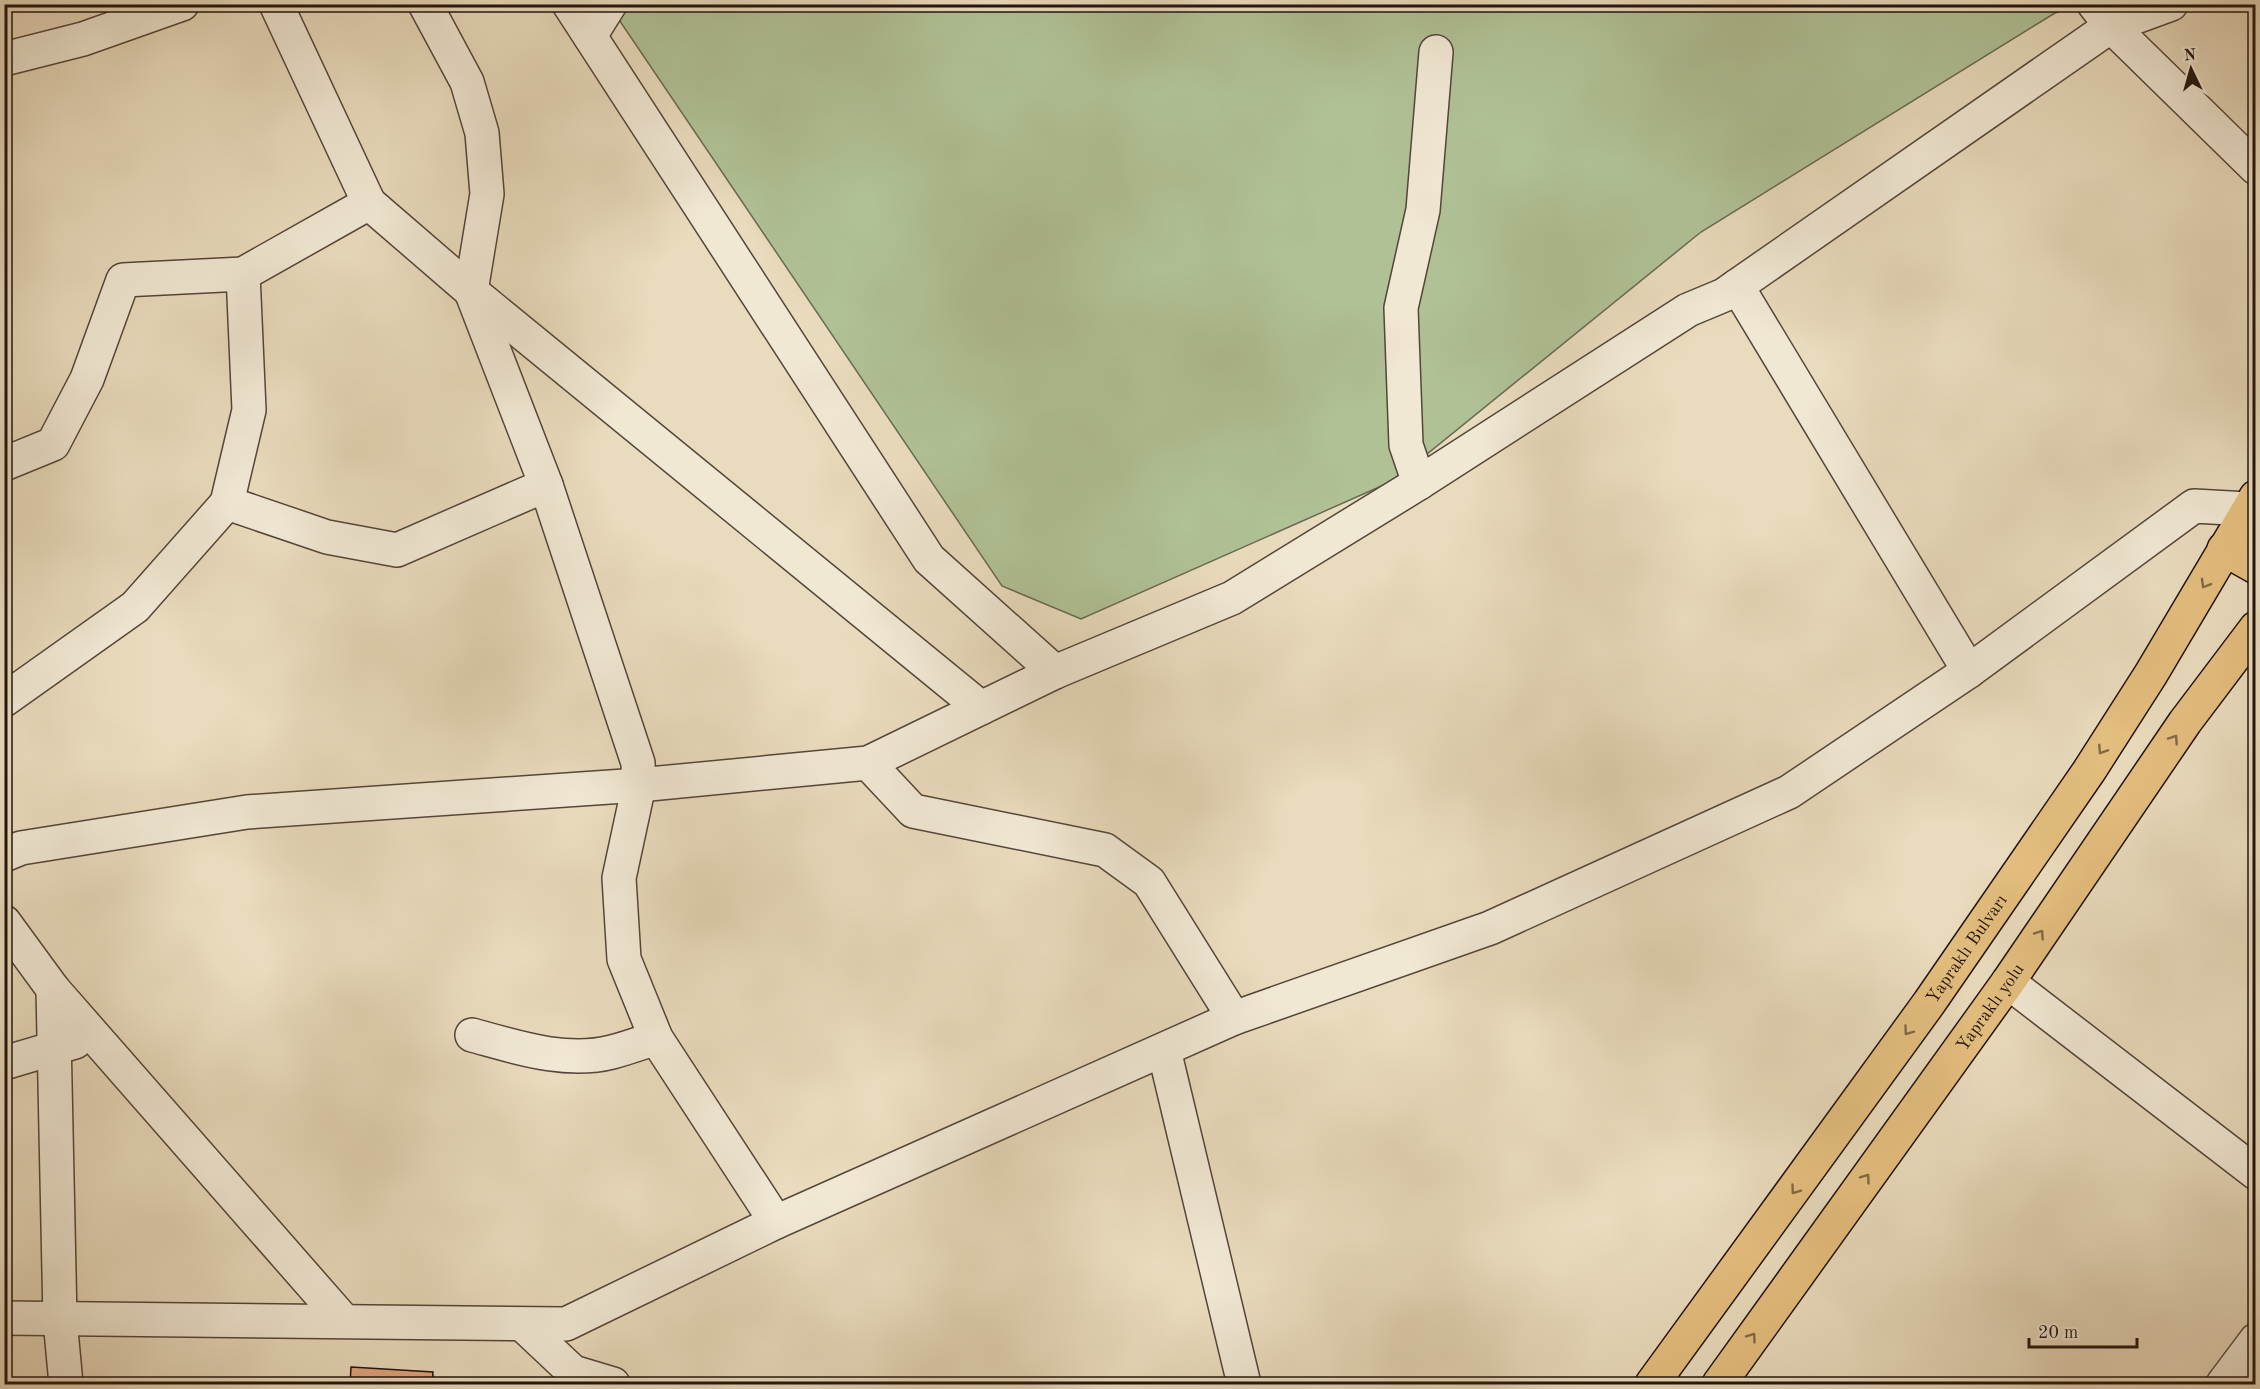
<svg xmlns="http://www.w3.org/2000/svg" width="2260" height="1389" viewBox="0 0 2260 1389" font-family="'Old Standard TT',serif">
  <rect width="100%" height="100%" fill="#e9dbbd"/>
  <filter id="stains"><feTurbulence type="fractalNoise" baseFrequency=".00333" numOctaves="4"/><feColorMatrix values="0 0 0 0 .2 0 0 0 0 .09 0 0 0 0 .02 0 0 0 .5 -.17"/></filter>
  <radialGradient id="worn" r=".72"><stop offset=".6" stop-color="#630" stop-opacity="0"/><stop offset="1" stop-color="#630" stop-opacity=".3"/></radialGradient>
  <polygon fill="#b0c196" stroke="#696a52" stroke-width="1.5" points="609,5 2079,5 2055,13 1701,232 1395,480 1081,619 1002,586"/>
  <polygon fill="#0003" points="352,1369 432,1373 444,1384 351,1384"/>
  <polygon fill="#e0a57f" stroke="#22140f" stroke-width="1.5" points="351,1367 433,1372 432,1384 350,1384"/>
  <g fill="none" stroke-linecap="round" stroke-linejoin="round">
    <defs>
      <g id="minor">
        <polyline points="276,4 369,203"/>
        <polyline points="425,4 467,82 482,133 487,194 471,291 546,485 638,763 639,785 619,878 624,959 656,1038 776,1222"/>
        <polyline points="569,4 929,559 1055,672"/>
        <polyline points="2094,4 2111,26 2256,168"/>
        <polyline points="590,36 610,4"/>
        <polyline points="4,59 83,39 182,4"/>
        <polyline points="1737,286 1969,671"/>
        <polyline points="4,464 53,444 87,379 123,280 243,274 369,203 471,291 981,708"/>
        <polyline points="1419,483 1406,445 1401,308 1423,210 1436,52"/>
        <polyline points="227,503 327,537 397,550 546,485"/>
        <polyline points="4,700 135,607 227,503 249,410 243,274"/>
        <polyline points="868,763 913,811 1105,850 1149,882 1234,1018"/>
        <polyline points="4,855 21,848 247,812 639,785 868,763 1055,672 1232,598 1419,483 1688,310 1724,295 2111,26 2171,4"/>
        <polyline points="4,922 53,989 344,1321"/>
        <polyline points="2008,982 2256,1173"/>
        <polyline points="53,989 60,1320 66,1384"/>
        <path d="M472,1035C516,1047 566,1064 612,1052C627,1048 641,1043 656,1038"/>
        <polyline points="1164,1050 1244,1384"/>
        <polyline points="4,1063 75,1042"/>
        <polyline points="4,1318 566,1324 776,1222 1234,1018 1490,928 1789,792 1969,671 2194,506 2248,509"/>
        <polyline points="522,1324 573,1372 613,1384"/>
        <polyline points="2223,1384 2256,1340"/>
      </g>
      <g id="major">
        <polyline points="2224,549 2256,567"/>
        <path id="s1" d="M1652,1384L1929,1003L2089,771L2151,674L2256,497"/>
        <path id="s2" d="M1719,1384L2008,982L2185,722L2256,628"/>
      </g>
    </defs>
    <use href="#minor" stroke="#54463a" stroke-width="36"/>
    <use href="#major" stroke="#22140f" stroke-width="36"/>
    <use href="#minor" stroke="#f1e8d4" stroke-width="33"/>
    <use href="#major" stroke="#e4be7e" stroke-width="33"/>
  </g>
  <defs><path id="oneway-chevron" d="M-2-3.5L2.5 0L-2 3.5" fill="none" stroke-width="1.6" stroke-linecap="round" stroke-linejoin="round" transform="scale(1.5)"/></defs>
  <g stroke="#836946">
    <use href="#oneway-chevron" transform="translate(2205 584) rotate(120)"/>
    <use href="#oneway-chevron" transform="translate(2174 739) rotate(-56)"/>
    <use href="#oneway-chevron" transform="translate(2102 750) rotate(123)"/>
    <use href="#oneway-chevron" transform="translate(2040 934) rotate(-56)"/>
    <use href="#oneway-chevron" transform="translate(1908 1031) rotate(126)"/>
    <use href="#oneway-chevron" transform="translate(1866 1178) rotate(-54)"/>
    <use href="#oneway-chevron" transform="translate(1795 1190) rotate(126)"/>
    <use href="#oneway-chevron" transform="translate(1752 1337) rotate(-54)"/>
  </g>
  <g text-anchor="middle" stroke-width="6" stroke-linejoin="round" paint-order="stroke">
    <g font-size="18" fill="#22140f" stroke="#f1e8d4">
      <text dy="6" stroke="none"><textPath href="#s1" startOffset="537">Yapraklı Bulvarı</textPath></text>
      <text dy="6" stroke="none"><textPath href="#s2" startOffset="464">Yapraklı yolu</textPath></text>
    </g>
  </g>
  <rect width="2260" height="1389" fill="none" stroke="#e9dbbd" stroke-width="24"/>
  <rect x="6" y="6" width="2248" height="1377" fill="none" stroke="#22140f" stroke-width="3"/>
  <rect x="12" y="12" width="2236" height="1365" fill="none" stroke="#22140f" stroke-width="1.5"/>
  <g transform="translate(2191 69) rotate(355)" stroke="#f1e8d4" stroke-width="4.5" paint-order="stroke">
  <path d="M0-4.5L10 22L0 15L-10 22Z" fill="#22140f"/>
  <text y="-9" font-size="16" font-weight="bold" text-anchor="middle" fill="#22140f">N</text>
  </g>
  <path d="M2029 1338v9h108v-9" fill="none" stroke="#22140f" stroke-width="3"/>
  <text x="2038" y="1338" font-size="18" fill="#22140f" stroke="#f1e8d4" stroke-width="4.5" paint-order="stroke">20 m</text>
  <rect width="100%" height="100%" filter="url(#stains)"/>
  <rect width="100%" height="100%" fill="url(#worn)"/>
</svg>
